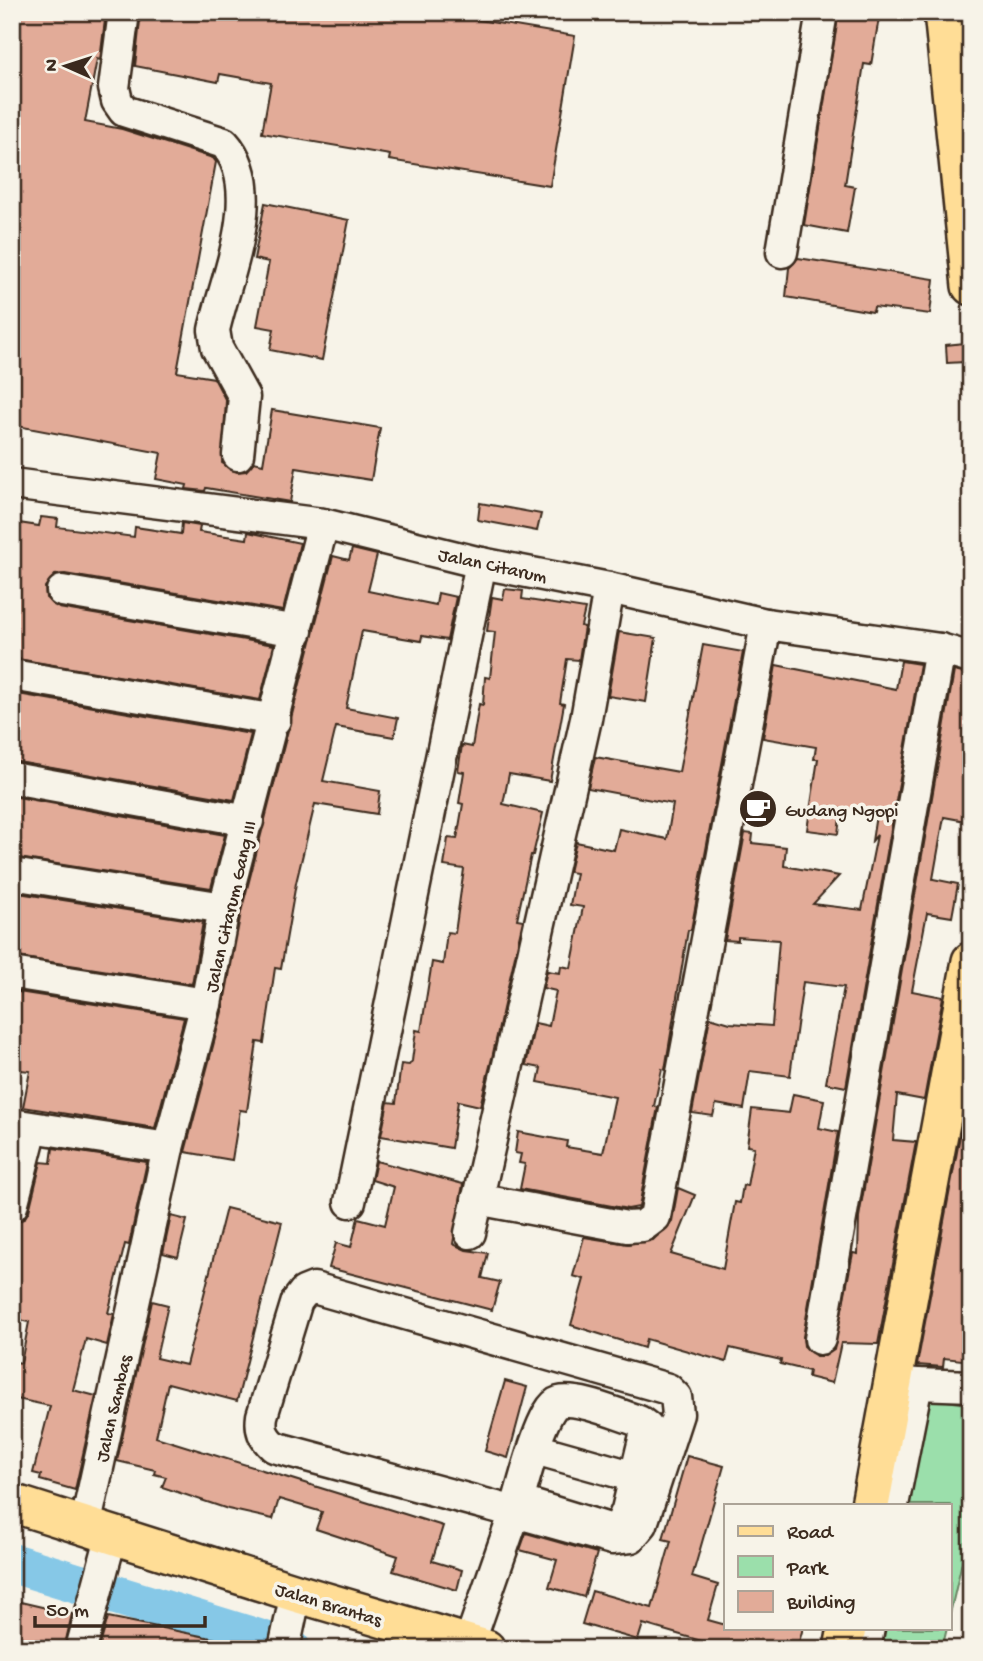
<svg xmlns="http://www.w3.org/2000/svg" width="983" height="1661" viewBox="0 0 983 1661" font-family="'Gochi Hand',sans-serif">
  <rect width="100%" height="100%" fill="#f7f3e8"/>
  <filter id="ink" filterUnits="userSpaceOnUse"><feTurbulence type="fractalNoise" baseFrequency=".0143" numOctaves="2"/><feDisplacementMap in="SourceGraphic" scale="14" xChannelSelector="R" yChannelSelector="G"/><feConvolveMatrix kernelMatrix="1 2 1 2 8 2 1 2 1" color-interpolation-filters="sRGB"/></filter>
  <g filter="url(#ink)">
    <g fill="#9bdfab" stroke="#6b8464" stroke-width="2">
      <polygon points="900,1393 971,1405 971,1523 950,1614 950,1505 879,1505"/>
      <polygon points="855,1628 947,1628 942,1649 851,1649"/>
    </g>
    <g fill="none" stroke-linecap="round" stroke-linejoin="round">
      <polyline stroke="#86c8e7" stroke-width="40" points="12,1563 291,1649"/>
    </g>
    <g fill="#e2ab98" stroke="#3b2a1e" stroke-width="2">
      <polygon points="12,12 106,12 100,60 97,59 85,122 122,129 213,158 216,162 177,372 214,378 226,401 222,463 237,472 246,471 254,462 263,464 272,410 380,428 371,480 296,468 290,502 206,488 205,491 186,489 187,485 156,479 161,453 12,425"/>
      <polygon points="141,12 430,12 575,36 550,186 389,160 390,155 262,133 271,83 220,74 218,82 135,66"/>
      <polygon points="839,12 880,12 871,65 864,64 845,185 855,187 847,233 804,225"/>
      <polygon points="265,203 349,220 322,360 270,350 274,329 257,326 269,262 254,259"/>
      <polygon points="798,258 934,279 930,314 874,307 873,312 786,297 789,268"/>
      <polygon points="964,343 965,362 947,363 946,345"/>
      <polygon points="480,503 541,514 537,531 478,520"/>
      <polygon points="41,517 58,519 57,527 134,537 135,527 181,534 182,523 200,526 199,532 247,539 248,532 300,543 283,611 65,574 55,575 45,587 46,598 59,608 274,645 260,700 12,658 12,522 39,526"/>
      <polygon points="352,549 377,555 368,591 436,605 438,593 456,597 447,640 422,636 421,641 362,631 346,708 398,718 394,737 336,727 323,781 380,791 377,814 315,804 296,883 281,969 275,968 264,1043 257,1042 247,1111 240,1110 232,1160 185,1152 223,1008 241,912 333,556 349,560"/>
      <polygon points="505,589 523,591 522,599 585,609 581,626 584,627 579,660 567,659 560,703 564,704 550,781 509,774 503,804 543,813 533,855 531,855 517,919 523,920 492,1058 480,1106 458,1101 451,1148 381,1136 388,1102 396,1103 401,1064 409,1065 412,1061 416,1030 421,1031 432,962 443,964 447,932 455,933 464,869 444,866 448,838 457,839 463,804 459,803 464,772 458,771 462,745 472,747 479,704 483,705 485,677 490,678 495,632 487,631 492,597 503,599"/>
      <polygon points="619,632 656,638 646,702 608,696"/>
      <polygon points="703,645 743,652 691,930 688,930 665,1070 662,1069 654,1106 658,1107 639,1207 628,1209 520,1189 525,1164 519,1163 521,1154 515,1153 518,1132 567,1141 566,1147 603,1153 615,1097 538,1082 541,1068 526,1065 535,1023 549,1026 556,991 543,988 547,971 560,973 561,966 571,968 583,907 570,905 576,873 569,872 576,842 614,850 619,829 667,839 673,804 588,788 595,757 679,772"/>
      <polygon points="901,661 920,664 846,1087 826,1083 844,987 803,982 790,1076 750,1071 744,1109 716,1104 713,1116 692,1113 710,1017 730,1023 772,1026 779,940 738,937 738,941 725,940 745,833 753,834 752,843 786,847 784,866 839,876 813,904 862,910 877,835 872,841 876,815 841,809 838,834 807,830 818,759 814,759 816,747 763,738 776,665 896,689"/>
      <polygon points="954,671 971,675 971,822 944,817 933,879 958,884 952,917 927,913 912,991 943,997 924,1100 897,1095 893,1140 916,1142 878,1344 841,1343 832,1383 808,1377 809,1371 780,1364 781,1360 730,1348 726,1362 646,1339 644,1348 571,1325 584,1279 573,1276 584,1237 628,1244 653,1240 672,1221 678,1188 695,1195 671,1254 723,1269 735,1202 740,1203 743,1185 747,1186 754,1147 747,1146 752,1109 789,1113 793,1094 824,1100 819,1128 838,1132 803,1337 804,1346 816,1356 825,1356 834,1350 853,1253 858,1254 859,1217"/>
      <polygon points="12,693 251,734 234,800 12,761"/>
      <polygon points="12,796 225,835 211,888 12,857"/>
      <polygon points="12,892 203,922 192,984 12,956"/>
      <polygon points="12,991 184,1018 155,1128 23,1107 30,1071 12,1069"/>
      <polygon points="971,1077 971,1361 944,1358 943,1367 917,1365"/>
      <polygon points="53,1148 147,1162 129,1245 125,1244 108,1313 114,1314 107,1345 86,1339 73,1390 96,1396 75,1490 40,1480 41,1475 33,1473 50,1406 12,1398 12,1361 21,1363 29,1322 12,1318 12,1223 24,1219 29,1211 41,1162 51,1163"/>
      <polygon points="376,1161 463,1184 453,1244 466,1250 488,1253 482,1278 500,1282 492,1310 329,1268 336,1243 351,1247 358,1218 385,1225 394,1187 372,1180"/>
      <polygon points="226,1208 282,1222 237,1401 168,1383 156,1437 443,1526 432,1561 462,1570 457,1590 393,1571 398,1556 316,1529 322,1512 279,1499 273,1519 228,1509 162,1487 166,1477 154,1474 155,1470 117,1461 152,1301 168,1305 156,1358 186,1365"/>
      <polygon points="171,1216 187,1220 178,1257 163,1253"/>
      <polygon points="505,1381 527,1387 508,1458 485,1451"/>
      <polygon points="687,1456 724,1466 692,1577 718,1585 708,1620 726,1625 726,1628 803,1628 797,1649 729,1649 643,1624 638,1640 582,1624 592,1591 652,1608 671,1541 663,1539"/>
      <polygon points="526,1533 597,1553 584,1597 549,1587 557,1560 520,1550"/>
      <polygon points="12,1600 72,1614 64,1649 12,1649"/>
      <polygon points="108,1617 226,1641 225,1649 99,1649"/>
    </g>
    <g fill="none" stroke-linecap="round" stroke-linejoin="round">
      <defs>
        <g id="minor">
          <path d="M124,12L114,88L117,101L124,111L224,143C266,189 226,276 214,330L217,348L244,397L238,455"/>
          <polyline points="782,252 822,12"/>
          <polyline points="12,484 323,524 481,563 609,588 766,624 940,649 971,658"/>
          <polyline points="62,591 297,631"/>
          <polyline points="12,675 275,720"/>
          <polyline points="12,778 248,821"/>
          <polyline points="12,874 224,908"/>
          <polyline points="12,973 206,1004"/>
          <polyline points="12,1124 168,1148"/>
          <polyline points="477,1199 627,1227 643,1226 655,1217 766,624"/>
          <polyline points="350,1202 481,563"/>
          <polyline points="12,1206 32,1128"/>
          <polyline points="470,1233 586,719 609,588"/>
          <polyline points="820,1339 940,649"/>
          <polyline points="917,1384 971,1386"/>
          <polyline points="535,1449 635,1477"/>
          <polyline points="893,1505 917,1384 894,1382"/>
          <polyline points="85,1527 168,1148 206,1004 224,908 323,524"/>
          <path d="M469,1644L515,1512L612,1539L631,1537L642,1524L678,1414L676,1397L668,1389L314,1288L304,1292L297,1301L262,1416C260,1430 263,1437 274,1447L515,1512C521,1493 541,1407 559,1402C578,1397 619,1415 639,1421L647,1427L627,1510L620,1526L609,1529L518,1501"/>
          <polyline points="81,1649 112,1534"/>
          <polyline points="284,1649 296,1593"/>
          <polyline points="865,1649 869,1628"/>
        </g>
        <g id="major">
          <polyline points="943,12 971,286"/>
          <polyline points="12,1503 296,1593 486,1649"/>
          <polyline points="870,1505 971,961"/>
          <polyline points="843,1649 847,1628"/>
        </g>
      </defs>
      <use href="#minor" stroke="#3b2a1e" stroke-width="35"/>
      <use href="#major" stroke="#3b2a1e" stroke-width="42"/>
      <use href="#minor" stroke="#f7f3e8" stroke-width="30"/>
      <use href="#major" stroke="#ffdd96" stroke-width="37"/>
    </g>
  </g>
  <defs>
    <symbol id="cafe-disc" viewBox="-11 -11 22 22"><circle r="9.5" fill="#3b2a1e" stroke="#f7f3e8"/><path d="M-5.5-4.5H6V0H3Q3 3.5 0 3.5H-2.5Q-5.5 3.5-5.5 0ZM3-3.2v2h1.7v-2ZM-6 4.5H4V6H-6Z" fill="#fff"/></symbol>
  </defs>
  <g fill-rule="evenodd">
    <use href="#cafe-disc" x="736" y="787" width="44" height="44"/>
  </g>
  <g text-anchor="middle" stroke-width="7" stroke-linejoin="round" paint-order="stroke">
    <g font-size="19" fill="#3b2a1e" stroke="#f7f3e8">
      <text transform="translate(493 564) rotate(12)" y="7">Jalan Citarum</text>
      <text transform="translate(229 906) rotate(-77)" y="7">Jalan Citarum Gang III</text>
      <text transform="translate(112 1408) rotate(-77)" y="7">Jalan Sambas</text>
      <text transform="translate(329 1603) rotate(17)" y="7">Jalan Brantas</text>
    </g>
    <g font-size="19" fill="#3b2a1e" stroke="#f7f3e8" text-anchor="start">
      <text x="785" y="816">Gudang Ngopi</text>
    </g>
  </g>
  <rect width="983" height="1661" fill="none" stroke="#f7f3e8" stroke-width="42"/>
  <rect x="21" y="21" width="941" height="1619" fill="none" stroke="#3b2a1e" stroke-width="2.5" filter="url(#ink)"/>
  <rect x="724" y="1504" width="228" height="126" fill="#f7f3e8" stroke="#aca397" stroke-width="2"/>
  <rect x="738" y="1526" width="35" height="10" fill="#ffdd96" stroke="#aca397" stroke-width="2"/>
  <text x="787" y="1538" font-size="21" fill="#3b2a1e">Road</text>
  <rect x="738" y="1556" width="35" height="21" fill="#9bdfab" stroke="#aca397" stroke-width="2"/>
  <text x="787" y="1574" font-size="21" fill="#3b2a1e">Park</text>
  <rect x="738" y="1591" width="35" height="21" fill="#e2ab98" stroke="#aca397" stroke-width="2"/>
  <text x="787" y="1608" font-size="21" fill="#3b2a1e">Building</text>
  <g transform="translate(66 66) rotate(273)" stroke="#f7f3e8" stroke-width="5" paint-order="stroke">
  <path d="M0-5L12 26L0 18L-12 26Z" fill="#3b2a1e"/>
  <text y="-10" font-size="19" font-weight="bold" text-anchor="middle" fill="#3b2a1e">N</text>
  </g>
  <path d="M35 1616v10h170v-10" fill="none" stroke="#3b2a1e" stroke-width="3.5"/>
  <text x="46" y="1616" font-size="21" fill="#3b2a1e" stroke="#f7f3e8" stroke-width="5" paint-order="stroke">50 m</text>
</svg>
